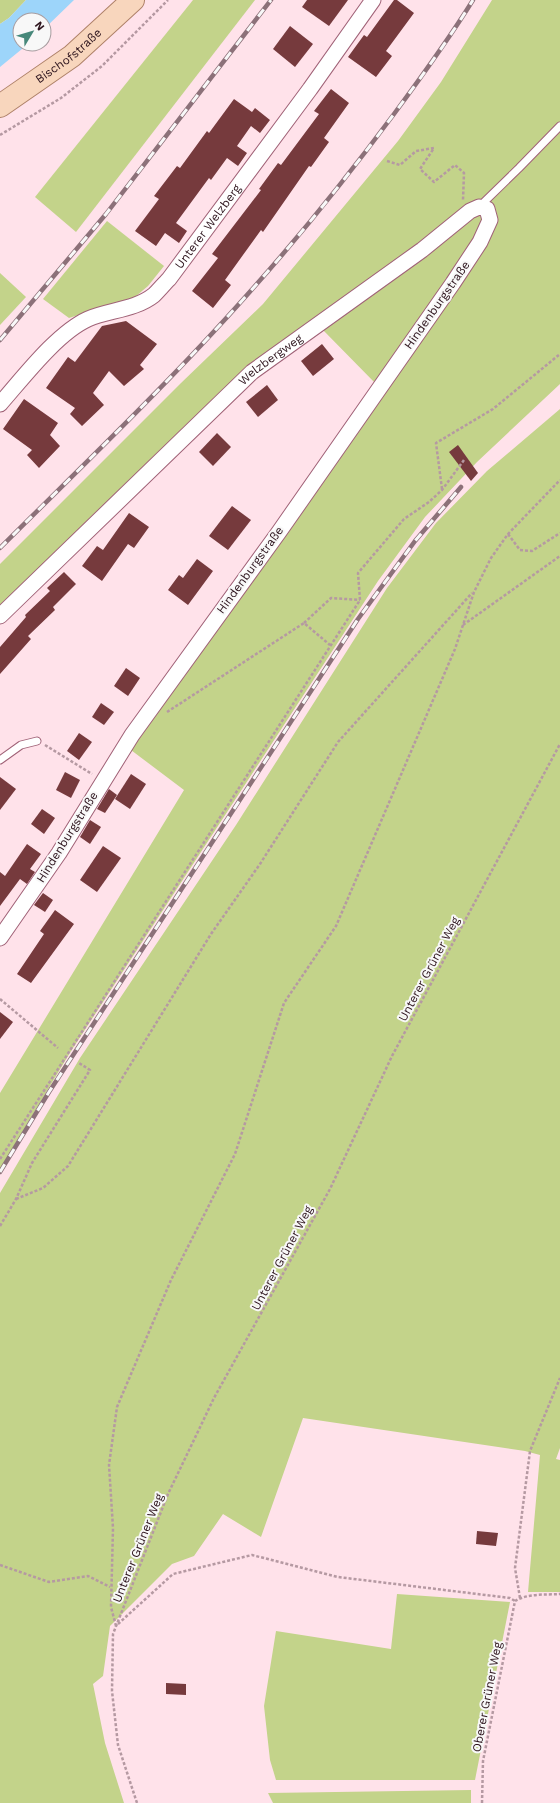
<svg xmlns="http://www.w3.org/2000/svg" width="560" height="1803" viewBox="0 0 560 1803" font-family="'Work Sans',sans-serif">
  <rect width="100%" height="100%" fill="#ffe2ea"/>
  <g fill="#c3d38a">
    <polygon points="0,0 26,0 9,18 0,24"/>
    <polygon points="193,0 255,0 76,232 35,197"/>
    <polygon points="492,0 560,0 560,384 477,462 425,517 378,581 71,1051 0,1169 0,1093 184,790 119,741 377,385 322,329 249,368 0,605 0,564 181,383 263,304 398,141 441,82"/>
    <polygon points="107,221 164,266 148,286 135,297 69,318 43,299"/>
    <polygon points="0,273 26,297 0,325"/>
    <polygon points="560,409 560,1448 556,1459 560,1460 560,1592 528,1592 540,1455 525,1451 303,1418 261,1537 223,1514 194,1556 172,1564 110,1626 103,1676 93,1684 105,1743 124,1803 0,1803 0,1193 80,1058 236,825 387,588 436,523 487,471"/>
    <polygon points="397,1594 510,1602 475,1780 276,1780 270,1760 264,1706 276,1631 391,1649"/>
    <polygon points="471,1790 471,1803 273,1803 268,1793"/>
  </g>
  <polygon fill="#9dd5fa" points="26,0 74,0 44,29 44,20 20,20 20,44 28,44 0,67 0,24 9,18"/>
  <g fill="#763a3d">
    <polygon points="307,0 348,0 329,26 302,7"/>
    <polygon points="394,0 397,0 414,13 386,51 392,56 376,77 348,57 364,35 367,37"/>
    <polygon points="290,26 313,44 295,67 273,49"/>
    <polygon points="331,89 349,103 324,138 329,142 311,167 309,166 263,232 261,230 225,280 231,285 213,308 192,291 218,258 212,254 261,190 259,189 278,163 281,165 319,114 314,111"/>
    <polygon points="234,99 252,112 255,108 270,120 260,133 251,126 237,146 247,153 238,166 227,158 211,180 209,178 176,223 187,231 179,243 165,233 156,246 135,231 159,199 154,196 177,166 180,168 207,131 209,133"/>
    <polygon points="126,321 157,344 140,365 144,369 124,386 109,371 93,393 104,405 82,426 70,414 75,408 46,388 68,357 75,362 102,326"/>
    <polygon points="322,344 334,359 313,376 301,361"/>
    <polygon points="267,385 278,400 258,417 246,402"/>
    <polygon points="24,399 58,423 50,435 60,446 39,468 27,455 32,450 3,429"/>
    <polygon points="217,433 231,447 213,466 199,452"/>
    <polygon points="458,445 478,473 471,481 449,452"/>
    <polygon points="232,506 251,520 228,550 209,536"/>
    <polygon points="129,513 149,527 134,548 128,544 102,581 82,566 97,546 103,550"/>
    <polygon points="197,559 213,571 188,605 168,590 179,575 183,578"/>
    <polygon points="64,572 76,584 53,607 55,610 28,636 31,639 0,674 0,647 26,617 25,615 50,591 47,588"/>
    <polygon points="126,668 140,678 128,696 114,686"/>
    <polygon points="101,703 114,712 104,725 92,717"/>
    <polygon points="79,733 92,742 79,760 67,751"/>
    <polygon points="65,772 80,780 71,798 56,790"/>
    <polygon points="131,774 146,784 130,809 115,799"/>
    <polygon points="0,777 16,789 0,810"/>
    <polygon points="109,789 117,795 105,813 97,809"/>
    <polygon points="42,809 55,818 44,834 31,824"/>
    <polygon points="90,820 101,827 90,844 80,837"/>
    <polygon points="27,844 41,854 30,869 35,872 27,884 20,879 0,906 0,872 5,876"/>
    <polygon points="103,846 121,858 97,892 80,880"/>
    <polygon points="43,893 53,900 45,912 34,905"/>
    <polygon points="55,910 74,924 31,983 17,974 44,934 40,931"/>
    <polygon points="0,1012 13,1022 0,1039"/>
    <polygon points="477,1531 498,1533 496,1546 476,1544"/>
    <polygon points="166,1683 186,1684 186,1695 166,1694"/>
  </g>
  <g fill="none" stroke-linecap="round" stroke-linejoin="round">
    <defs>
      <g id="service">
        <polyline points="479,207 519,168 560,126"/>
        <polyline points="0,760 21,745 37,741"/>
      </g>
      <g id="minor">
        <path id="s1" d="M0,404C23,378 57,333 88,319C109,310 135,310 154,295C159,290 164,284 169,279L310,89L373,0"/>
        <path id="s2" d="M0,616L252,372L422,250L470,211L479,207L487,209L490,220L480,242L453,283L279,532L132,735L59,853L0,938"/>
      </g>
      <g id="primary">
        <path id="s3" d="M0,106L72,56L133,0"/>
      </g>
    </defs>
    <use href="#service" stroke="#a06277" stroke-width="9"/>
    <use href="#minor" stroke="#a06277" stroke-width="17"/>
    <use href="#primary" stroke="#ae8168" stroke-width="24"/>
    <g stroke="#b599a2" stroke-width="2.5" stroke-dasharray="3 2" stroke-linecap="butt">
      <polyline points="0,135 61,98 102,66 168,0"/>
      <polyline points="387,161 400,165 416,151 434,148 420,169 434,182 455,165 464,173 463,200"/>
      <polyline points="442,489 436,443 493,409 560,354"/>
      <polyline points="508,534 520,550 532,551 560,533"/>
      <polyline points="304,623 331,598 360,600"/>
      <polyline points="463,625 560,556"/>
      <polyline points="167,712 304,623 330,645"/>
      <polyline points="45,745 92,774"/>
      <polyline points="0,999 58,1048"/>
      <polyline points="0,1159 360,600 358,573 404,519 429,502 442,490 464,460"/>
      <polyline points="16,1199 43,1188 68,1166 211,934 260,864 338,742 472,593"/>
      <polyline points="0,1226 16,1199 32,1163 90,1070 79,1063"/>
      <polyline points="0,1565 49,1582 88,1576 110,1587"/>
      <polyline points="520,1598 515,1568 530,1451 560,1378"/>
      <polyline points="118,1624 173,1574 252,1555 338,1577 510,1598 515,1601"/>
      <polyline points="116,1626 111,1607 113,1528 109,1465 117,1407 171,1280 235,1154 284,1003 336,926 455,649 474,592 491,558 508,534 560,480"/>
      <polyline points="137,1803 118,1745 112,1691 113,1634 168,1494 214,1398 330,1189 392,1056 560,744"/>
      <path d="M482,1803L483,1761L515,1601C528,1593 546,1595 560,1594"/>
    </g>
    <use href="#service" stroke="#fff" stroke-width="7"/>
    <use href="#minor" stroke="#fff" stroke-width="15"/>
    <use href="#primary" stroke="#f8d6bd" stroke-width="22"/>
    <defs>
      <g id="rail">
        <polyline points="0,340 106,214 271,0"/>
        <path d="M0,548C83,465 169,383 247,295C299,237 348,176 394,114C422,76 449,39 473,0"/>
        <polyline points="0,1172 49,1092 358,619 415,541 461,487"/>
      </g>
    </defs>
    <use href="#rail" stroke="#8c7179" stroke-width="4.5"/>
    <use href="#rail" stroke="#f8f8f8" stroke-width="3" stroke-dasharray="9" stroke-linecap="butt"/>
  </g>
  <g text-anchor="middle" stroke-width="4" stroke-linejoin="round" paint-order="stroke">
    <g font-size="12" fill="#2d141d" stroke="#f8f8f8">
      <text dy="4" stroke="none"><textPath href="#s3" startOffset="85">Bischofstraße</textPath></text>
      <text dy="4" stroke="none"><textPath href="#s1" startOffset="281">Unterer Welzberg</textPath></text>
      <text transform="translate(437 305) rotate(-55)" y="4">Hindenburgstraße</text>
      <text dy="4" stroke="none"><textPath href="#s2" startOffset="373">Welzbergweg</textPath></text>
      <text transform="translate(250 570) rotate(-54)" y="4">Hindenburgstraße</text>
      <text transform="translate(67 837) rotate(-58)" y="4">Hindenburgstraße</text>
      <text transform="translate(429 969) rotate(-62)" y="4">Unterer Grüner Weg</text>
      <text transform="translate(282 1258) rotate(-62)" y="4">Unterer Grüner Weg</text>
      <text transform="translate(138 1548) rotate(-68)" y="4">Unterer Grüner Weg</text>
      <text transform="translate(487 1697) rotate(-79)" y="4">Oberer Grüner Weg</text>
    </g>
  </g>
  <g transform="translate(32 32) rotate(52)"><circle r="19" fill="#f8f8f8" stroke="#a79da0"/>
  <path d="M0-3L7 15L0 10L-7 15Z" fill="#46887a"/>
  <text y="-6" font-size="11" font-weight="bold" text-anchor="middle" fill="#2d141d">N</text>
  </g>
</svg>
